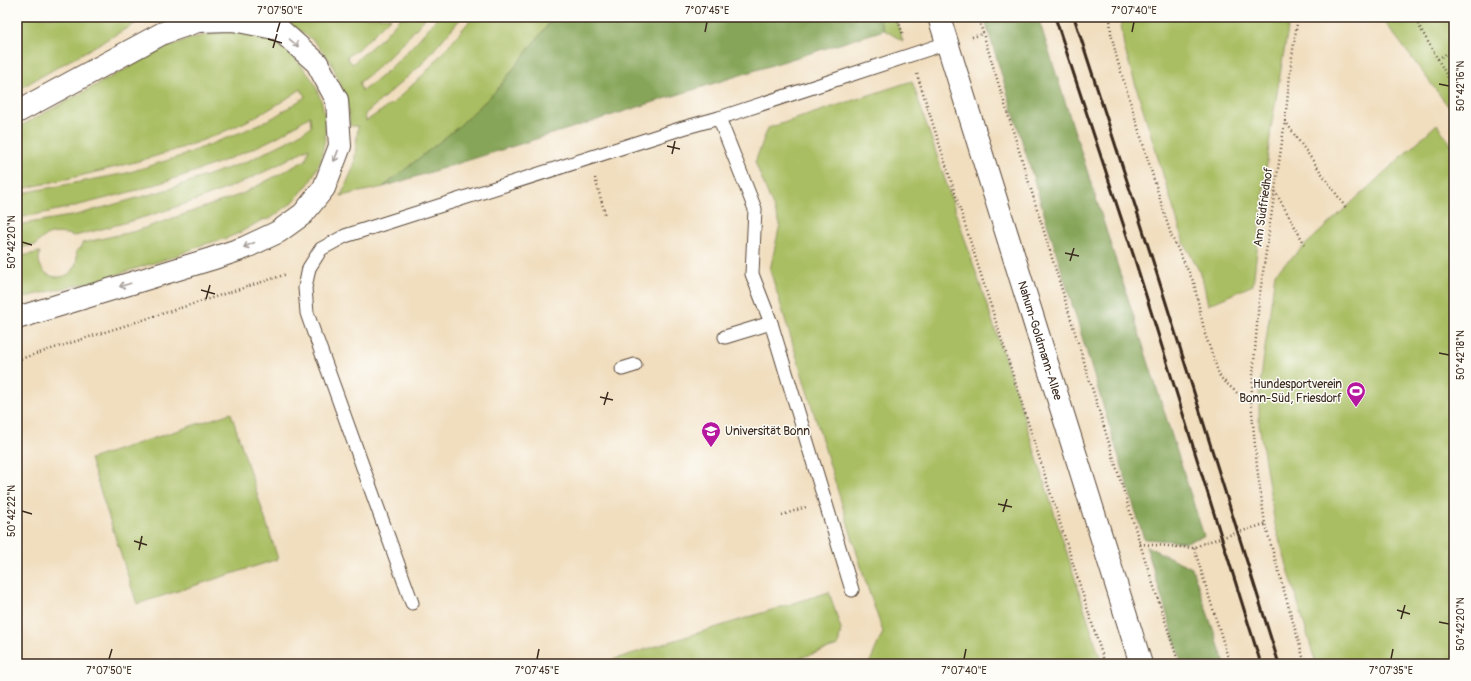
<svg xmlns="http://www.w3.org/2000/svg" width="1471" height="681" viewBox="0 0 1471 681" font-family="Pangolin,sans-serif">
  <rect width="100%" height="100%" fill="#fdfcf7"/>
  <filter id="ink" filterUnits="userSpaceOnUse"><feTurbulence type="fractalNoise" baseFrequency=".025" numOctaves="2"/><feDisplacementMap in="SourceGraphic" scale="8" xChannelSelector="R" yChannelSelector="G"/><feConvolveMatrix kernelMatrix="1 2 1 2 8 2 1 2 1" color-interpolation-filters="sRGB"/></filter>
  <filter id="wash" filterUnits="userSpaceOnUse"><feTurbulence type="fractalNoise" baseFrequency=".012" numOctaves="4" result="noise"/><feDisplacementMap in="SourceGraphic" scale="16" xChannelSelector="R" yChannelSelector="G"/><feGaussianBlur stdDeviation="0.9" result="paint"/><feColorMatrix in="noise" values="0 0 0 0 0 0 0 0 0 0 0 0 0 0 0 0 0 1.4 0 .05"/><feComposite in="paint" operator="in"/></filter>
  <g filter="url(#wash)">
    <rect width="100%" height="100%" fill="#f1debf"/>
    <g fill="#a9be62" stroke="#727440">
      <polygon points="17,17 147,17 17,90"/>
      <path d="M278,17H391L363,45L347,57L352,64L384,36L401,17H426C406,41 384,63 359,83L362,91C391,71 415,44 438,17H462L420,66L365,114L366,121L393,103L425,73L473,17H554L496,91L457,128L383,187L341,196L354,166L358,126H350L347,100L331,62L314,41L284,19Z"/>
      <polygon points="879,17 895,17 903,41 884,30"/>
      <polygon points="1120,17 1290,17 1271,128 1253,285 1208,305 1202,276 1184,243 1124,47"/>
      <polygon points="1381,17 1454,17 1454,114"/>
      <path d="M224,31L252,35L270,40L289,52L301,65L314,82L322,103L325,118V138L321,160L310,182L293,202L270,219L262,220L239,233L227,238L202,245L173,257L99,280L17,299V257L40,252C32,284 83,287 76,251L82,247V243L136,231L242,194L306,160L309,148C289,158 270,170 249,179C193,204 134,221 75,236C59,232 46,231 36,245L17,248V225L76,215L166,190L248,161L286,142L311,127L310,116C299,123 288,131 277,137C234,159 187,175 141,189C100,200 59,211 17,218V194L127,173L181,156L244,131L274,117L305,97L301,89C218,148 115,168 17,190V128L163,49L188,39Z"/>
      <polygon points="912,81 1014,386 1102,664 869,664 883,632 867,586 770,270 780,224 755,162 768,128"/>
      <polygon points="1437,124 1454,149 1454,664 1316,664 1275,525 1259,424 1259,393 1275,273"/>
      <polygon points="231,413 278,559 137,604 90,459"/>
      <polygon points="829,592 841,629 838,646 780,664 599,664"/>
    </g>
    <g fill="#86a558" stroke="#60683b">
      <polygon points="554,17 879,17 884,30 383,187 457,128 496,91"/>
      <polygon points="984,17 1038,17 1204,536 1186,542 1144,539"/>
      <polygon points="1146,546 1192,568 1225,664 1182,664"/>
    </g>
  </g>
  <g filter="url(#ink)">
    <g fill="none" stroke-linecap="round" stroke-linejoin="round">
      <defs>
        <g id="lane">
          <polyline points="719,118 755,209 752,274 771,323 852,590"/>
          <polyline points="314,333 307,313 305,288 309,268 321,249 345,236 683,128 719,118 947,43"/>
          <polyline points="725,337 771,323"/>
          <polyline points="317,340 412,603"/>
          <polyline points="622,369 635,365"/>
        </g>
        <g id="secondary">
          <path id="s1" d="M939,17L1141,664"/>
        </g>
        <polyline id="highway" points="17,112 163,33 198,21 233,20 279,29 317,63 337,100 340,146 324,188 303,214 278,232 244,248 211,259 17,318"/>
      </defs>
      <use href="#lane" stroke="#564536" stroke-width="15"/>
      <use href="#secondary" stroke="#564536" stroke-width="24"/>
      <use href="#highway" stroke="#564536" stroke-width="24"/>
      <g stroke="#564536" stroke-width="2.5" stroke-dasharray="1 3" stroke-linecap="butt">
        <polyline points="897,17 903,35"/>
        <polyline points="978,17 1140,544 1179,664"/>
        <polyline points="1110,17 1111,33 1117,59 1171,235 1194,283 1205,334 1220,377 1238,394 1251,401"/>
        <polyline points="1298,17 1292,56 1285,121 1259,300 1251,401 1257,467 1265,524 1305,664"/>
        <polyline points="1414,17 1454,88"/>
        <polyline points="972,37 983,34"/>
        <polyline points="1438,59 1454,49"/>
        <polyline points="917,74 1105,664"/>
        <polyline points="1285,121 1346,208"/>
        <polyline points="595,178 605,214"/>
        <polyline points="1275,191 1305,245"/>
        <polyline points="17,360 287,274"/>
        <polyline points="782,515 806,507"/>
        <polyline points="1140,544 1194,548 1204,543 1265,524"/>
        <polyline points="1194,548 1230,664"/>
      </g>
      <use href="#lane" stroke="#fff" stroke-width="13"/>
      <use href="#secondary" stroke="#fff" stroke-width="22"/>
      <use href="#highway" stroke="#fff" stroke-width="22"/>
      <g stroke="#3b2a1e" stroke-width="3">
        <polyline points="1055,17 1134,257 1261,664"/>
        <polyline points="1074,17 1151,255 1279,664"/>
      </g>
    </g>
    <defs><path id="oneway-shaft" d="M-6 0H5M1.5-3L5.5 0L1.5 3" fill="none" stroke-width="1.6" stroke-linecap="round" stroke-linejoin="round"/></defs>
    <g stroke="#a79f9a">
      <use href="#oneway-shaft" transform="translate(294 43) rotate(41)"/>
      <use href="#oneway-shaft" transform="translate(336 156) rotate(111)"/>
      <use href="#oneway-shaft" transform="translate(249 245) rotate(156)"/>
      <use href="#oneway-shaft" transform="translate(125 285) rotate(163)"/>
    </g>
  </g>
  <path fill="none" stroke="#3b2a1e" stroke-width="1.5" d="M277,32L280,22M705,32L707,22M1132,32L1134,22M268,39L282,43M273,48L277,34M1439,84L1449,86M667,146L680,149M672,154L675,141M22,242L32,245M1065,253L1079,256M1070,261L1074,248M201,290L215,294M206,299L210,285M1439,353L1449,355M600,397L613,400M604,405L608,392M998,504L1012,507M22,511L32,514M1003,512L1007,499M134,541L147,545M139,550L142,536M1397,610L1410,614M1401,619L1405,605M1439,622L1449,624M109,659L112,649M537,659L539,649M964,659L966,649M1391,659L1393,649"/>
  <defs>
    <symbol id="stadium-pin" viewBox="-11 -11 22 30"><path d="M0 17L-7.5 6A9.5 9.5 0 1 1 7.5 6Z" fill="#b5179e" stroke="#fdfcf7"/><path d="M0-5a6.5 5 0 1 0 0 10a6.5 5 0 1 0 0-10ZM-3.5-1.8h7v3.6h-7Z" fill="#fff"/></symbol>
    <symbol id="university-pin" viewBox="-11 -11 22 30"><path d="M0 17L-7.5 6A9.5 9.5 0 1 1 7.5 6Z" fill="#b5179e" stroke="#fdfcf7"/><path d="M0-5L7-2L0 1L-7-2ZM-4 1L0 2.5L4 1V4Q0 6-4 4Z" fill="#fff"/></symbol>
  </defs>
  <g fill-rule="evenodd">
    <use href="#stadium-pin" x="1345" y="380" width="22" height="30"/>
    <use href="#university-pin" x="700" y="420" width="22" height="30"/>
  </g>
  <g text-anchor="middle" stroke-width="3" stroke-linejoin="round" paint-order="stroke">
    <g font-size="12" fill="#3b2a1e" stroke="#fdfcf7">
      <text transform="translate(1263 207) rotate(-82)" y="4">Am Südfriedhof</text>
      <text dy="4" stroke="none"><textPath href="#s1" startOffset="339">Nahum-Goldmann-Allee</textPath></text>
    </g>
    <g font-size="12" fill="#3b2a1e" stroke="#fdfcf7" text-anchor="end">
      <text x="1342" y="388">Hundesportverein<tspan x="1342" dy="14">Bonn-Süd, Friesdorf</tspan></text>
      <text x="725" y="435" text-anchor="start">Universität Bonn</text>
    </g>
  </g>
  <rect width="1471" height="681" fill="none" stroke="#fdfcf7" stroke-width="44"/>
  <rect x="22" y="22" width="1427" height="637" fill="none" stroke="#3b2a1e" stroke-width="1.5"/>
  <g font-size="10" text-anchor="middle" fill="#3b2a1e">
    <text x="280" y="14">7°07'50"E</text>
    <text x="707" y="14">7°07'45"E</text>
    <text x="1134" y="14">7°07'40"E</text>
    <text transform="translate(1460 86) rotate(-90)" y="4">50°42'16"N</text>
    <text transform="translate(11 242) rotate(-90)" y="4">50°42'20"N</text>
    <text transform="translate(1460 355) rotate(-90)" y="4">50°42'18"N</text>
    <text transform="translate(11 511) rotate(-90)" y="4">50°42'22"N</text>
    <text transform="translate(1460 624) rotate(-90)" y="4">50°42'20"N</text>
    <text x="109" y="674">7°07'50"E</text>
    <text x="537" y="674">7°07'45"E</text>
    <text x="964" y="674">7°07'40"E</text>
    <text x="1391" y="674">7°07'35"E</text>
  </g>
</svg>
